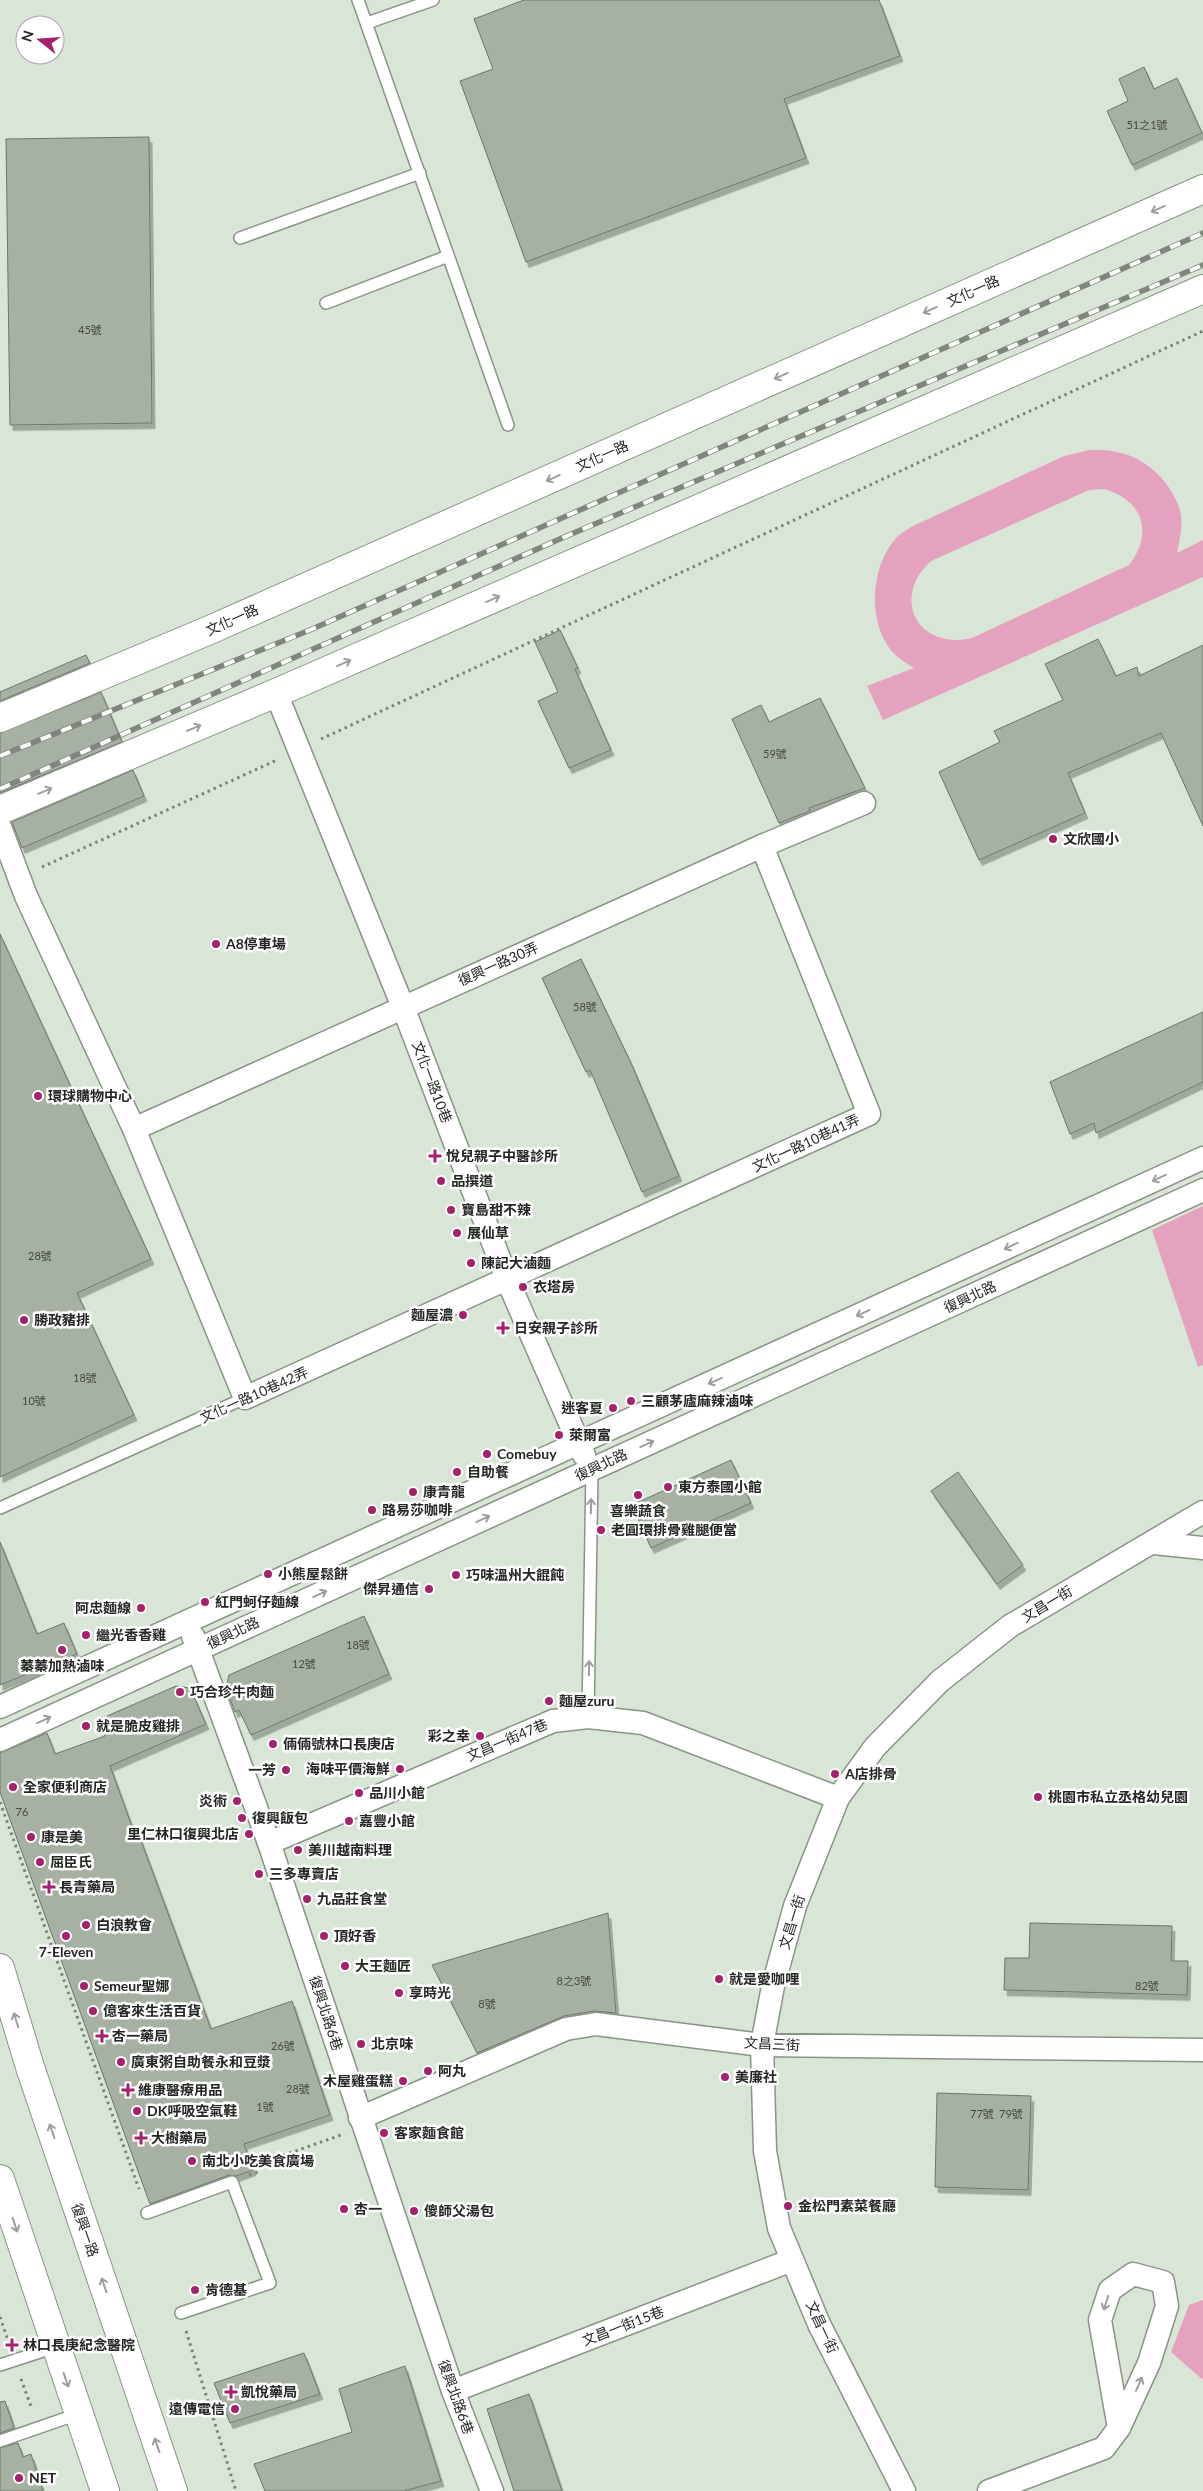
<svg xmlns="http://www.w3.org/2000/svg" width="1203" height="2491" viewBox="0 0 1203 2491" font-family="Lato,'Noto Sans TC',sans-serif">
  <defs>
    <filter id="shadow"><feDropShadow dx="3" dy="5.5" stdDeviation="0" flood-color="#0004"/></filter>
  </defs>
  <rect width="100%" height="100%" fill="#d9e5d6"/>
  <g fill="#e5a2be" fill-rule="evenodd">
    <path d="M1090,450C1099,450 1108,450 1117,452C1145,457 1170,481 1179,507C1184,522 1180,538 1177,553L1203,540V577L883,720L867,686L914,668C904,662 894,656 888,646C867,615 872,564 897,537C901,533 908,529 913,526L1064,456ZM1104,489C1143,500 1154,533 1129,565L972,638C918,651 890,598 931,561L1089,490Z"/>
    <polygon points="1203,1206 1203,1365 1198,1367 1152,1230"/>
    <polygon points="1203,2300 1203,2380 1171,2352 1189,2305"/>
  </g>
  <g fill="#a6b1a3" stroke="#6c766a" filter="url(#shadow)">
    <polygon points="524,0 879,0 900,56 784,99 806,158 526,262 460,81 493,69 474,19"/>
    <polygon points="1144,67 1154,89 1177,78 1202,133 1132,165 1107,111 1128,101 1119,79"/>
    <polygon points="149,137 152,423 10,425 6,139"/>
    <polygon points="560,630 578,668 575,669 611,750 569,768 538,701 558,692 535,642"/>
    <polygon points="1098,639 1116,676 1137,667 1139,676 1203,645 1203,826 1161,733 1068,773 1085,813 979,860 939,772 1000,742 994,731 1063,700 1045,664"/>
    <polygon points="86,655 90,663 0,701 0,692"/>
    <polygon points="101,692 122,742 0,793 0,733"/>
    <polygon points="820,698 865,788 809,808 810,811 779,823 732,719 761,705 769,722"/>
    <polygon points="133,770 144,796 22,848 12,822"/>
    <polygon points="0,934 151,1259 77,1293 134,1415 0,1477"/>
    <polygon points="581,959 631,1063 679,1176 642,1192 590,1070 586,1072 542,978"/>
    <polygon points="1203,1012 1203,1082 1096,1133 1094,1123 1070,1134 1050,1082"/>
    <polygon points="731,1460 751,1503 651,1548 632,1505"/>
    <polygon points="958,1472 1023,1565 997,1584 931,1491"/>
    <polygon points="0,1542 37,1634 64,1623 77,1654 0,1685"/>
    <polygon points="364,1616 389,1674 251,1735 239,1710 235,1712 226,1688 229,1675"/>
    <polygon points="176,1686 190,1688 206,1724 110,1766 134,1832 137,1830 211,2029 292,2001 330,2115 244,2144 253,2170 236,2176 229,2175 150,2204 0,1792 0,1753 47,1733 55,1754 105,1736 98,1720"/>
    <polygon points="608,1913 616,2013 594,2011 564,2016 477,2053 432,1965"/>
    <polygon points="1030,1923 1172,1926 1171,1961 1188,1961 1187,1995 1004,1990 1005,1958 1029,1958"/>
    <polygon points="937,2093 1031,2096 1028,2190 935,2187"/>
    <polygon points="304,2353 320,2394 230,2423 214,2383"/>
    <polygon points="405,2366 441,2481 404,2491 265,2491 254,2464 352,2432 339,2389"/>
    <polygon points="529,2394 562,2491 514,2491 487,2409"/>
    <polygon points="5,2401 14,2428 0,2433 0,2402"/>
    <polygon points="18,2443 23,2457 31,2454 43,2491 0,2491 0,2448"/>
  </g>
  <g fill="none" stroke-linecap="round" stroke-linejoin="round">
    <defs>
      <g id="lane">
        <polyline points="358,0 508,425"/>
        <polyline points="367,23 433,0"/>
        <polyline points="240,238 420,173"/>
        <polyline points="326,303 448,256"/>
        <polyline points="0,1508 245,1398"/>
        <polyline points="588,1717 592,1469"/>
        <polyline points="147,2213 232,2182 270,2283 181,2313"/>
        <polyline points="0,2365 55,2347"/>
        <polyline points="0,2441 78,2414"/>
      </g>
      <g id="street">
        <polyline points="276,693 403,1007 507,1279 584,1455"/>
        <polyline points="0,827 26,896 134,1129 245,1398 869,1114 762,846"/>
        <polyline points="134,1129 762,846 864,803"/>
        <polyline points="1154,1543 1203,1548"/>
        <polyline points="193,1636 269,1843 453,2391 492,2491"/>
        <polyline points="0,1707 1203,1158"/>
        <polyline points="0,1740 1203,1190"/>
        <polyline points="269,1843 553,1721 588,1717 643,1723 838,1798"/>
        <polyline points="360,2118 566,2029 596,2024 762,2045 1203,2050"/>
        <polyline points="453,2391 792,2260"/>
        <polyline points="904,2491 819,2324 779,2228 765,2151 762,2045 773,1986 795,1906 838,1798 875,1747 940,1681 1010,1626 1203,1512"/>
        <polyline points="989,2491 1104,2448 1119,2428 1149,2363 1167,2306 1163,2282 1133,2274 1110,2290 1100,2320 1119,2428"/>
      </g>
      <g id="secondary">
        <polyline points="0,718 212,629 1203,189"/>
        <polyline points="0,810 276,693 1203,289"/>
        <polyline points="0,1968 30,2067 173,2491"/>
        <polyline points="0,2179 105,2491"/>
      </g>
    </defs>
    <use href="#lane" stroke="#899486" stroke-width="14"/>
    <use href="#street" stroke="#899486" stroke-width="25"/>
    <use href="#secondary" stroke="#899486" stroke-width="30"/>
    <g stroke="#7b8379" stroke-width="3" stroke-dasharray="2.5 4" stroke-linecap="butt">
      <polyline points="321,739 1203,331"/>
      <polyline points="42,867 277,760"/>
      <polyline points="0,1802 139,2189"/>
      <polyline points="249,2175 258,2172 256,2165 341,2135"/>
      <polyline points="0,2317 9,2343"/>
      <polyline points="186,2331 236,2491"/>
      <polyline points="21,2379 32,2409"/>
    </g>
    <use href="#lane" stroke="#fff" stroke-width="11"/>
    <use href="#street" stroke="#fff" stroke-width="22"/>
    <use href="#secondary" stroke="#fff" stroke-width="28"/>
    <defs>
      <g id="rail">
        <polyline points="0,756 310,630 1203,233"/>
        <polyline points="0,789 562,538 1203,265"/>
      </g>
    </defs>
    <use href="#rail" stroke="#7f877d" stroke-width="5.5"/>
    <use href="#rail" stroke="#fff" stroke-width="4" stroke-dasharray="11" stroke-linecap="butt"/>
  </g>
  <defs><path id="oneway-shaft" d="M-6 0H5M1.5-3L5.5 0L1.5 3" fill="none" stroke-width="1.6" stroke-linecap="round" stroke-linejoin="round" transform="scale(1.25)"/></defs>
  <g stroke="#9c9e9c">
    <use href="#oneway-shaft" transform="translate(1158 209) rotate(156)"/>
    <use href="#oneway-shaft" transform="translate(930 310) rotate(156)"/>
    <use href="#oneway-shaft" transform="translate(781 376) rotate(156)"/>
    <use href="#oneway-shaft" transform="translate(553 478) rotate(156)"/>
    <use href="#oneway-shaft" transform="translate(493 599) rotate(-24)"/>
    <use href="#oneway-shaft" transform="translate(344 663) rotate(-24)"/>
    <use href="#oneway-shaft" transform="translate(194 728) rotate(-23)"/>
    <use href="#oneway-shaft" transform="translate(45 791) rotate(-23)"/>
    <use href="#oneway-shaft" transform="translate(1159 1178) rotate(155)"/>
    <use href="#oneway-shaft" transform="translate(1011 1246) rotate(155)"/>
    <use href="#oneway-shaft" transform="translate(863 1313) rotate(156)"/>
    <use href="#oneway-shaft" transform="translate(715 1381) rotate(156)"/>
    <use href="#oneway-shaft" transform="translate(647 1444) rotate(-25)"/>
    <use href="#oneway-shaft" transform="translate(591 1506) rotate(-89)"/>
    <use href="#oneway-shaft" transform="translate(483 1519) rotate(-25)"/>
    <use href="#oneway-shaft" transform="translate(320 1594) rotate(-25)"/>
    <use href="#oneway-shaft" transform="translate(589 1668) rotate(-89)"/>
    <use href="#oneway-shaft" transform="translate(44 1720) rotate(-25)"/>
    <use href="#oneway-shaft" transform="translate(16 2020) rotate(-107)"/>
    <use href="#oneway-shaft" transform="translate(52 2131) rotate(-109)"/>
    <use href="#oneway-shaft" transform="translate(15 2225) rotate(72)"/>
    <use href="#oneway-shaft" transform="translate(104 2285) rotate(-109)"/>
    <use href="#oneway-shaft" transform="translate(1106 2303) rotate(108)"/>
    <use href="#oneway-shaft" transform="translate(66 2380) rotate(71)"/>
    <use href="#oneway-shaft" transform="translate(1139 2384) rotate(-66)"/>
    <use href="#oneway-shaft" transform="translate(157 2445) rotate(-109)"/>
  </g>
  <g fill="#a6216b" stroke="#fff" stroke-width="2">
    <circle cx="1053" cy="839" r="5"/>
    <circle cx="216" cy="944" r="5"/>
    <circle cx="38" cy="1096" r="5"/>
    <path d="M432.5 1148.5h5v5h5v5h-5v5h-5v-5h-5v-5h5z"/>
    <circle cx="441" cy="1181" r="5"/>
    <circle cx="451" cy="1210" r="5"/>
    <circle cx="457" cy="1233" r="5"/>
    <circle cx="471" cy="1263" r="5"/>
    <circle cx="523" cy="1287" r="5"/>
    <circle cx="463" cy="1315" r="5"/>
    <circle cx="24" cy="1320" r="5"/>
    <path d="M500.5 1320.5h5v5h5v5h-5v5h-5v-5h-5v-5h5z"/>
    <circle cx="631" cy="1401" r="5"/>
    <circle cx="613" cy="1408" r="5"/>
    <circle cx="559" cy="1435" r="5"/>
    <circle cx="487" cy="1454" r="5"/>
    <circle cx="457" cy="1472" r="5"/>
    <circle cx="668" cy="1487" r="5"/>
    <circle cx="413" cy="1492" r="5"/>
    <circle cx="638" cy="1495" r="5"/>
    <circle cx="372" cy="1510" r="5"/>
    <circle cx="601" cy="1530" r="5"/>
    <circle cx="268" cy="1574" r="5"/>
    <circle cx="456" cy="1575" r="5"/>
    <circle cx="429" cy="1589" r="5"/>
    <circle cx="205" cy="1602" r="5"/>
    <circle cx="141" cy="1608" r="5"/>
    <circle cx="86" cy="1635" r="5"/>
    <circle cx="62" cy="1650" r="5"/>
    <circle cx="180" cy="1692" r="5"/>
    <circle cx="549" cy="1701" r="5"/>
    <circle cx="86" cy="1726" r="5"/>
    <circle cx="480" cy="1736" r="5"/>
    <circle cx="273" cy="1744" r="5"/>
    <circle cx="400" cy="1769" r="5"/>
    <circle cx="286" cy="1770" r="5"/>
    <circle cx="835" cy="1774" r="5"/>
    <circle cx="13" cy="1787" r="5"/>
    <circle cx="359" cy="1793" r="5"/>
    <circle cx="1038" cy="1797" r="5"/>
    <circle cx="237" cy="1801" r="5"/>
    <circle cx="242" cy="1818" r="5"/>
    <circle cx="349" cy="1821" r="5"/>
    <circle cx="249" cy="1834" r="5"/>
    <circle cx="31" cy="1837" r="5"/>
    <circle cx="298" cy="1850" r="5"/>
    <circle cx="40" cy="1862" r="5"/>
    <circle cx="259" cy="1874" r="5"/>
    <path d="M46.5 1879.5h5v5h5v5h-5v5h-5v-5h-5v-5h5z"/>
    <circle cx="307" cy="1899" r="5"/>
    <circle cx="86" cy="1925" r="5"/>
    <circle cx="66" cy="1936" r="5"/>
    <circle cx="324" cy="1936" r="5"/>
    <circle cx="345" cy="1966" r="5"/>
    <circle cx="719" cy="1979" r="5"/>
    <circle cx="84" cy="1986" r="5"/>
    <circle cx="399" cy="1993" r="5"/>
    <circle cx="93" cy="2011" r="5"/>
    <path d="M99.5 2028.5h5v5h5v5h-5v5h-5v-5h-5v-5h5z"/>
    <circle cx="361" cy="2044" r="5"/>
    <circle cx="121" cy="2062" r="5"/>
    <circle cx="428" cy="2071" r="5"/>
    <circle cx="725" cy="2077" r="5"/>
    <circle cx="403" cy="2081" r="5"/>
    <path d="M125.5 2082.5h5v5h5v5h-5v5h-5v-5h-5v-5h5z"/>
    <circle cx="137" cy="2111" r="5"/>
    <circle cx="384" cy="2133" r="5"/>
    <path d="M138.5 2130.5h5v5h5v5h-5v5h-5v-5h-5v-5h5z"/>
    <circle cx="192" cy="2161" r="5"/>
    <circle cx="788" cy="2206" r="5"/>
    <circle cx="344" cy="2209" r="5"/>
    <circle cx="414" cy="2211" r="5"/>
    <circle cx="195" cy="2290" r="5"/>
    <path d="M9.5 2337.5h5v5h5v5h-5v5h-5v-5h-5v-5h5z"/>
    <path d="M228.5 2384.5h5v5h5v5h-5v5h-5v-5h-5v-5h5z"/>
    <circle cx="235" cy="2409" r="5"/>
    <circle cx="19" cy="2478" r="5"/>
  </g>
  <g text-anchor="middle" stroke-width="5" stroke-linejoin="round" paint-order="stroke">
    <g font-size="11" fill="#444a43">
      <text x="1147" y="129">51之1號</text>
      <text x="90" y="334">45號</text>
      <text x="775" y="758">59號</text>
      <text x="585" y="1011">58號</text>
      <text x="40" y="1260">28號</text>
      <text x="85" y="1382">18號</text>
      <text x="34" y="1405">10號</text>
      <text x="358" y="1649">18號</text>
      <text x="304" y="1668">12號</text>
      <text x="22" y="1816">76</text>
      <text x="574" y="1985">8之3號</text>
      <text x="1147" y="1990">82號</text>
      <text x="487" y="2008">8號</text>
      <text x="283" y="2050">26號</text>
      <text x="298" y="2093">28號</text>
      <text x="265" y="2111">1號</text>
      <text x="982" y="2118">77號</text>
      <text x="1011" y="2118">79號</text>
    </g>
    <g font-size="14" fill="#242823" stroke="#fff">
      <text transform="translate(973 291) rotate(-24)" y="5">文化一路</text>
      <text transform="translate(602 456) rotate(-24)" y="5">文化一路</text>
      <text transform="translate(232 620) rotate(-24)" y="5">文化一路</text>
      <text transform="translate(498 964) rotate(-24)" y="5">復興一路30弄</text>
      <text transform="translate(432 1082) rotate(69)" y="5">文化一路10巷</text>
      <text transform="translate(806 1143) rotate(-25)" y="5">文化一路10巷41弄</text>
      <text transform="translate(970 1297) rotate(-25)" y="5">復興北路</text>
      <text transform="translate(254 1395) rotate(-24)" y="5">文化一路10巷42弄</text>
      <text transform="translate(601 1465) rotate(-25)" y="5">復興北路</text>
      <text transform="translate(1047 1604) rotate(-31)" y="5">文昌一街</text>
      <text transform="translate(233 1633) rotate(-25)" y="5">復興北路</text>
      <text transform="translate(507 1740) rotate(-23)" y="5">文昌一街47巷</text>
      <text transform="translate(792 1922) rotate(-73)" y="5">文昌一街</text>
      <text transform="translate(326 2013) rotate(72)" y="5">復興北路6巷</text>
      <text transform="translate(772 2044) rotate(3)" y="5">文昌三街</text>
      <text transform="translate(85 2230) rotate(71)" y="5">復興一路</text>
      <text transform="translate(623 2326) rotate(-21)" y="5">文昌一街15巷</text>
      <text transform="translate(822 2327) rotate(65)" y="5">文昌一街</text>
      <text transform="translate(456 2397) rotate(70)" y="5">復興北路6巷</text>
    </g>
    <g font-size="14" font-weight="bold" fill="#242823" stroke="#fff" text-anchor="start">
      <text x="1063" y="844">文欣國小</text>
      <text x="226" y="949">A8停車場</text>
      <text x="48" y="1101">環球購物中心</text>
      <text x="446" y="1161">悅兒親子中醫診所</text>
      <text x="451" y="1186">品撰道</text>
      <text x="461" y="1215">寶島甜不辣</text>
      <text x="467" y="1238">展仙草</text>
      <text x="481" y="1268">陳記大滷麵</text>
      <text x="533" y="1292">衣塔房</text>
      <text x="453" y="1320" text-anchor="end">麵屋濃</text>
      <text x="34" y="1325">勝政豬排</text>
      <text x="514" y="1333">日安親子診所</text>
      <text x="641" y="1406">三顧茅廬麻辣滷味</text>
      <text x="603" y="1413" text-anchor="end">迷客夏</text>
      <text x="569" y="1440">萊爾富</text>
      <text x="497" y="1459">Comebuy</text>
      <text x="467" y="1477">自助餐</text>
      <text x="678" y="1492">東方泰國小館</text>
      <text x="423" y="1497">康青龍</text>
      <text x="382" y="1515">路易莎咖啡</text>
      <text x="638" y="1516" text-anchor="middle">喜樂蔬食</text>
      <text x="611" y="1535">老圓環排骨雞腿便當</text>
      <text x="278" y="1579">小熊屋鬆餅</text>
      <text x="466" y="1580">巧味溫州大餛飩</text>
      <text x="419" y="1594" text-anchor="end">傑昇通信</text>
      <text x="215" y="1607">紅門蚵仔麵線</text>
      <text x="131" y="1613" text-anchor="end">阿忠麵線</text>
      <text x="96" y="1640">繼光香香雞</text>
      <text x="62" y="1671" text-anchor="middle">蓁蓁加熱滷味</text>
      <text x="190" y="1697">巧合珍牛肉麵</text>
      <text x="559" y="1706">麵屋zuru</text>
      <text x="96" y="1731">就是脆皮雞排</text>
      <text x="470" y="1741" text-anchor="end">彩之幸</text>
      <text x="283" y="1749">倆倆號林口長庚店</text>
      <text x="390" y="1774" text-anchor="end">海味平價海鮮</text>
      <text x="276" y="1775" text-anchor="end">一芳</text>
      <text x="845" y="1779">A店排骨</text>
      <text x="23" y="1792">全家便利商店</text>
      <text x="369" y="1798">品川小館</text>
      <text x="1048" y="1802">桃園市私立丞格幼兒園</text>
      <text x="227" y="1806" text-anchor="end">炎術</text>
      <text x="252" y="1823">復興飯包</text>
      <text x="359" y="1826">嘉豐小館</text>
      <text x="239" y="1839" text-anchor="end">里仁林口復興北店</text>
      <text x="41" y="1842">康是美</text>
      <text x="308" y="1855">美川越南料理</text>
      <text x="50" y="1867">屈臣氏</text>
      <text x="269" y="1879">三多專賣店</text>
      <text x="59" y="1892">長青藥局</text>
      <text x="317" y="1904">九品莊食堂</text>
      <text x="96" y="1930">白浪教會</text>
      <text x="334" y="1941">頂好香</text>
      <text x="66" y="1957" text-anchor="middle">7-Eleven</text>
      <text x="355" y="1971">大王麵匠</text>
      <text x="729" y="1984">就是愛咖哩</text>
      <text x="94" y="1991">Semeur聖娜</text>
      <text x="409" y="1998">享時光</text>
      <text x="103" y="2016">億客來生活百貨</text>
      <text x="112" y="2041">杏一藥局</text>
      <text x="371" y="2049">北京味</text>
      <text x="131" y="2067">廣東粥自助餐永和豆漿</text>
      <text x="438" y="2076">阿丸</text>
      <text x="735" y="2082">美廉社</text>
      <text x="393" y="2086" text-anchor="end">木屋雞蛋糕</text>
      <text x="138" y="2095">維康醫療用品</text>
      <text x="147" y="2116">DK呼吸空氣鞋</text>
      <text x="394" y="2138">客家麵食館</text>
      <text x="151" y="2143">大樹藥局</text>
      <text x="202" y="2166">南北小吃美食廣場</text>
      <text x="798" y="2211">金松門素菜餐廳</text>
      <text x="354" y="2214">杏一</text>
      <text x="424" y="2216">傻師父湯包</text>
      <text x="205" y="2295">肯德基</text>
      <text x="23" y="2350">林口長庚紀念醫院</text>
      <text x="241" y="2397">凱悅藥局</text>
      <text x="225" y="2414" text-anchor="end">遠傳電信</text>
      <text x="29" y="2483">NET</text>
    </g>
  </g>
  <g transform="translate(40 40) rotate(287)"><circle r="24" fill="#ffffff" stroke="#a7a9a7"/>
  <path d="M0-4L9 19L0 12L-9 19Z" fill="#a6216b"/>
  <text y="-8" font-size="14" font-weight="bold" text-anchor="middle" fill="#242823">N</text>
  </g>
</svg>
